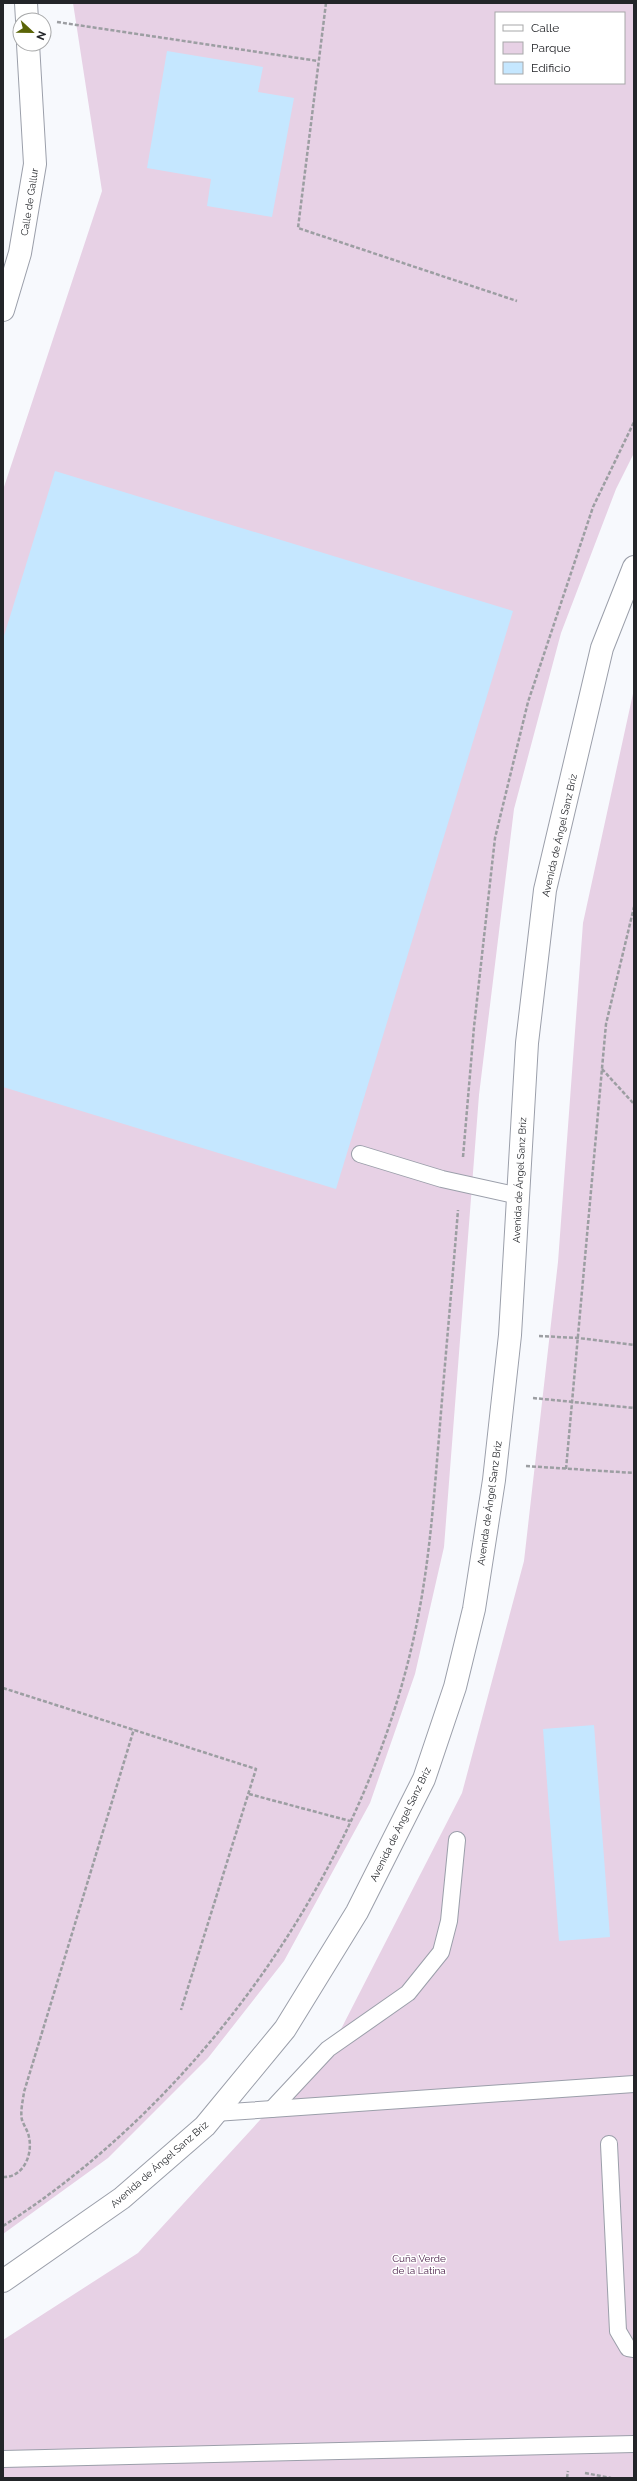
<svg xmlns="http://www.w3.org/2000/svg" width="637" height="2481" viewBox="0 0 637 2481" font-family="Raleway,sans-serif">
  <rect width="100%" height="100%" fill="#f7f9fd"/>
  <g fill="#e7d1e5" fill-rule="evenodd">
    <path d="M73,3H634V453L616,489L561,633L514,809L479,1095L444,1547L415,1674L370,1803L284,1961L208,2058L108,2158L3,2234V490L102,191ZM496,13H624V83H496Z"/>
    <polygon points="634,689 634,2478 3,2478 3,2340 138,2253 338,2035 462,1793 524,1561 558,1262 583,923"/>
  </g>
  <g fill="#c5e7ff">
    <polygon points="167,51 263,67 258,92 294,98 272,217 207,206 211,179 147,168"/>
    <polygon points="55,471 513,611 336,1189 3,1087 3,639"/>
    <polygon points="594,1725 610,1937 559,1941 543,1729"/>
  </g>
  <g fill="none" stroke-linecap="round" stroke-linejoin="round">
    <defs>
      <g id="lane">
        <polyline points="360,1154 442,1179 519,1196"/>
        <polyline points="272,2109 328,2049 408,1993 441,1952 449,1921 457,1840"/>
        <polyline points="215,2113 634,2084"/>
        <polyline points="609,2144 618,2331 628,2348 634,2349"/>
        <polyline points="3,2459 634,2444"/>
      </g>
      <g id="street">
        <polyline points="26,3 27,20"/>
        <polyline points="3,310 20,253 35,164 28,44"/>
        <polyline points="3,2281 122,2198 205,2126 285,2029 357,1912 424,1779 455,1687 474,1609 494,1480 510,1335 527,1043 545,890 602,648 634,567"/>
      </g>
    </defs>
    <use href="#lane" stroke="#9b9faa" stroke-width="18"/>
    <use href="#street" stroke="#9b9faa" stroke-width="24"/>
    <g stroke="#9c9ea2" stroke-width="2.5" stroke-dasharray="4 2" stroke-linecap="butt">
      <polyline points="326,3 298,228 517,301"/>
      <polyline points="57,22 318,61"/>
      <polyline points="602,1069 634,1104"/>
      <polyline points="463,1157 474,1027 495,838 528,702 593,507 634,422"/>
      <polyline points="539,1336 578,1338 634,1345"/>
      <polyline points="533,1398 634,1408"/>
      <polyline points="526,1466 634,1473"/>
      <polyline points="566,1469 606,1024 634,907"/>
      <polyline points="3,1688 256,1769 181,2010"/>
      <polyline points="249,1794 350,1821"/>
      <path d="M3,2177C23,2178 33,2155 29,2137C28,2131 24,2126 22,2120C20,2112 23,2100 24,2092L134,1729"/>
      <path d="M3,2226C210,2094 374,1854 419,1612C430,1554 434,1496 439,1437C445,1361 452,1286 458,1210"/>
      <polyline points="585,2473 611,2478"/>
      <polyline points="567,2478 568,2471"/>
    </g>
    <use href="#lane" stroke="#fff" stroke-width="16"/>
    <use href="#street" stroke="#fff" stroke-width="22"/>
  </g>
  <g text-anchor="middle" stroke-width="3" stroke-linejoin="round" paint-order="stroke">
    <g font-size="10" fill="#232529" stroke="#fff">
      <text transform="translate(29 202) rotate(-81)" y="4">Calle de Gallur</text>
      <text transform="translate(559 835) rotate(-77)" y="4">Avenida de Ángel Sanz Briz</text>
      <text transform="translate(519 1180) rotate(-87)" y="4">Avenida de Ángel Sanz Briz</text>
      <text transform="translate(489 1503) rotate(-82)" y="4">Avenida de Ángel Sanz Briz</text>
      <text transform="translate(400 1824) rotate(-64)" y="4">Avenida de Ángel Sanz Briz</text>
      <text transform="translate(159 2164) rotate(-41)" y="4">Avenida de Ángel Sanz Briz</text>
    </g>
    <g font-size="10" fill="#4d224c" stroke="#fff">
      <text x="419" y="2262">Cuña Verde<tspan x="419" dy="12">de la Latina</tspan></text>
    </g>
  </g>
  <rect width="637" height="2481" fill="none" stroke="#232529" stroke-width="8"/>
  <rect x="495" y="12" width="130" height="72" fill="#ffffff" stroke="#a7a8a9"/>
  <rect x="503" y="25" width="20" height="6" fill="#ffffff" stroke="#a7a8a9"/>
  <text x="531" y="32" font-size="12" fill="#232529">Calle</text>
  <rect x="503" y="42" width="20" height="12" fill="#e7d1e5" stroke="#a7a8a9"/>
  <text x="531" y="52" font-size="12" fill="#232529">Parque</text>
  <rect x="503" y="62" width="20" height="12" fill="#c5e7ff" stroke="#a7a8a9"/>
  <text x="531" y="72" font-size="12" fill="#232529">Edificio</text>
  <g transform="translate(32 32) rotate(112)"><circle r="19" fill="#ffffff" stroke="#a7a8a9"/>
  <path d="M0-3L7 15L0 10L-7 15Z" fill="#5a6406"/>
  <text y="-6" font-size="11" font-weight="bold" text-anchor="middle" fill="#232529">N</text>
  </g>
</svg>
